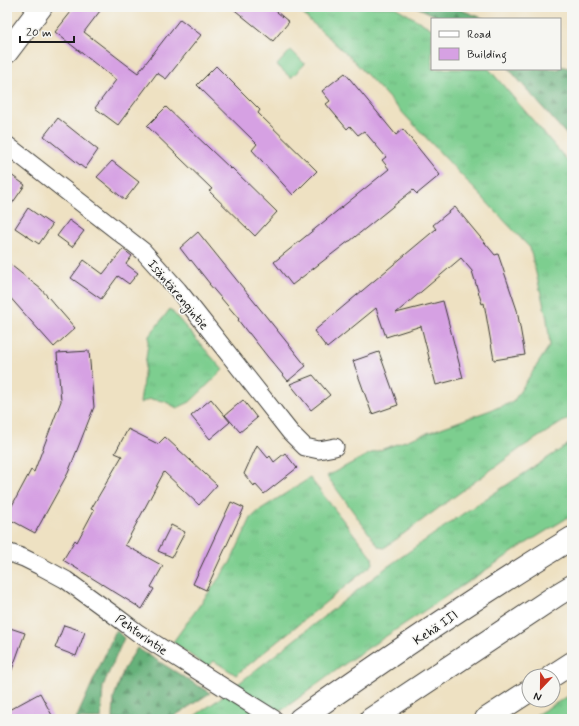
<svg xmlns="http://www.w3.org/2000/svg" width="579" height="726" viewBox="0 0 579 726" font-family="Mynerve,sans-serif">
  <defs>
    <pattern id="grass-tufts" width="24" height="20" patternUnits="userSpaceOnUse"><rect width="24" height="20" fill="#7dce8f"/><path d="M3 7l-1-3M5 7V3M7 7l1-3M15 17l-1-3M17 17v-4M19 17l1-3" fill="none" stroke="#6bb07b"/></pattern>
    <pattern id="forest-firs" width="22" height="20" patternUnits="userSpaceOnUse"><rect width="22" height="20" fill="#66b17a"/><path d="M5 1l3.5 6h-7zM16 11l3.5 6h-7z" fill="#538f63"/></pattern>
  </defs>
  <rect width="100%" height="100%" fill="#f6f6f2"/>
  <filter id="ink" filterUnits="userSpaceOnUse"><feTurbulence type="fractalNoise" baseFrequency=".025" numOctaves="2"/><feDisplacementMap in="SourceGraphic" scale="8" xChannelSelector="R" yChannelSelector="G"/><feConvolveMatrix kernelMatrix="1 2 1 2 8 2 1 2 1" color-interpolation-filters="sRGB"/></filter>
  <filter id="wash" filterUnits="userSpaceOnUse"><feTurbulence type="fractalNoise" baseFrequency=".012" numOctaves="4" result="noise"/><feDisplacementMap in="SourceGraphic" scale="16" xChannelSelector="R" yChannelSelector="G"/><feGaussianBlur stdDeviation="0.9" result="paint"/><feColorMatrix in="noise" values="0 0 0 0 0 0 0 0 0 0 0 0 0 0 0 0 0 1.4 0 .05"/><feComposite in="paint" operator="in"/></filter>
  <g filter="url(#wash)">
    <rect width="100%" height="100%" fill="#eee1c2"/>
    <g fill="url(#grass-tufts)" stroke="#4c7556">
      <polygon points="295,7 395,7 432,29 432,69 489,69 572,166 572,342 571,343 572,356 572,416 521,448 384,548 379,547 327,476 369,454 513,402 550,345 547,319 530,248 352,59"/>
      <polygon points="170,309 223,370 190,402 177,408 164,401 150,399 140,403 149,336"/>
      <polygon points="572,442 572,515 525,544 353,658 270,719 190,719 215,702 387,567 464,513"/>
      <polygon points="310,478 372,557 373,564 236,675 214,661 207,667 173,642 230,563 251,518 261,509"/>
      <polygon points="572,694 572,719 529,719"/>
    </g>
    <g fill="url(#forest-firs)" stroke="#41664b">
      <polygon points="417,7 453,7 485,19 442,19"/>
      <polygon points="560,66 572,69 572,141 509,69 560,69"/>
      <polygon points="116,630 124,638 103,686 101,719 76,719"/>
      <polygon points="137,648 210,693 170,719 113,719 114,697 124,669"/>
    </g>
    <polygon fill="#7dce8f" stroke="#4c7556" points="291,50 305,64 291,78 277,65"/>
    <g id="blocks">
      <g fill="#d6a1e3">
        <polygon points="75,7 103,7 84,32 127,65 138,73 180,19 201,35 166,79 157,73 118,125 95,108 116,80 55,32"/>
        <polygon points="231,7 271,7 289,22 273,41"/>
        <polygon points="216,66 260,110 258,113 317,171 293,195 252,150 257,144 197,85"/>
        <polygon points="345,73 396,135 403,129 440,175 417,194 413,190 350,241 349,241 292,285 274,262 389,169 382,160 386,157 364,131 358,135 350,126 347,129 326,104 330,101 322,91"/>
        <polygon points="166,107 231,169 232,168 277,212 255,236 209,191 212,189 147,126"/>
        <polygon points="58,118 98,150 85,169 44,136"/>
        <polygon points="112,161 139,182 125,200 97,177"/>
        <polygon points="7,172 25,185 7,211"/>
        <polygon points="455,207 495,255 498,254 517,310 525,355 494,360 484,303 482,304 472,271 461,258 396,313 443,301 463,378 436,385 421,326 386,337 376,308 327,348 314,331 436,229 433,225"/>
        <polygon points="28,208 52,225 39,244 15,228"/>
        <polygon points="69,220 84,231 72,247 57,236"/>
        <polygon points="198,232 306,366 288,381 267,356 249,333 248,333 238,320 239,319 209,284 210,284 191,260 190,261 180,248"/>
        <polygon points="123,249 132,256 126,264 138,273 129,284 118,276 101,299 71,278 84,260 103,274"/>
        <polygon points="7,262 41,289 75,328 54,347 7,294"/>
        <polygon points="89,351 94,407 68,473 35,533 7,518 7,515 31,470 34,472 61,401 57,353"/>
        <polygon points="379,352 398,405 372,414 353,361"/>
        <polygon points="313,375 330,395 311,410 290,384"/>
        <polygon points="211,399 230,422 210,439 191,416"/>
        <polygon points="243,400 257,418 240,432 225,415"/>
        <polygon points="128,429 158,444 165,437 217,485 199,505 164,472 125,545 163,566 151,587 154,589 142,609 63,560 75,540 77,542 94,510 91,509 122,456 115,453"/>
        <polygon points="257,445 268,458 270,456 274,462 285,453 297,468 264,494 255,484 254,486 244,474"/>
        <polygon points="231,502 244,508 206,590 193,584"/>
        <polygon points="171,525 185,532 172,557 158,551"/>
        <polygon points="64,625 85,632 76,656 55,648"/>
        <polygon points="7,627 25,633 9,678 7,678"/>
        <polygon points="40,693 54,719 7,719 7,711"/>
      </g>
    </g>
  </g>
  <g filter="url(#ink)">
    <use href="#blocks" fill-opacity="0" stroke="#3c3a35" stroke-width="1"/>
    <g fill="none" stroke-linecap="round" stroke-linejoin="round">
      <defs>
        <g id="street">
          <polyline points="7,145 143,251 178,290 290,432 305,447 319,450 335,447"/>
          <polyline points="7,552 24,558 42,567 66,580 114,615 138,633 274,719"/>
        </g>
        <g id="secondary">
          <polyline points="7,52 41,7"/>
          <polyline points="552,676 572,663"/>
          <polyline points="486,719 529,691"/>
        </g>
        <g id="highway">
          <path d="M300,719C389,656 479,595 572,538"/>
          <polyline points="371,719 557,595 572,586"/>
        </g>
      </defs>
      <use href="#street" stroke="#3c3a35" stroke-width="19"/>
      <use href="#secondary" stroke="#3c3a35" stroke-width="24"/>
      <use href="#highway" stroke="#3c3a35" stroke-width="24"/>
      <use href="#street" stroke="#fff" stroke-width="17"/>
      <use href="#secondary" stroke="#fff" stroke-width="22"/>
      <use href="#highway" stroke="#fff" stroke-width="22"/>
    </g>
  </g>
  <g text-anchor="middle" stroke-width="3" stroke-linejoin="round" paint-order="stroke">
    <g font-size="13" fill="#1c1c1c" stroke="#f6f6f2">
      <text transform="translate(179 294) rotate(50)" y="5">Isäntärengintie</text>
      <text transform="translate(435 627) rotate(-34)" y="5">Kehä III</text>
      <text transform="translate(142 634) rotate(35)" y="5">Pehtorintie</text>
    </g>
  </g>
  <rect width="579" height="726" fill="none" stroke="#f6f6f2" stroke-width="24"/>
  <rect x="431" y="18" width="130" height="52" fill="#f6f6f2" stroke="#9f9f9c"/>
  <rect x="439" y="31" width="20" height="6" fill="#ffffff" stroke="#9f9f9c"/>
  <text x="467" y="38" font-size="12" fill="#1c1c1c">Road</text>
  <rect x="439" y="48" width="20" height="12" fill="#d6a1e3" stroke="#9f9f9c"/>
  <text x="467" y="58" font-size="12" fill="#1c1c1c">Building</text>
  <g transform="translate(541 688) rotate(202)"><circle r="19" fill="#f6f6f2" stroke="#9f9f9c"/>
  <path d="M0-3L7 15L0 10L-7 15Z" fill="#c8321e"/>
  <text y="-6" font-size="11" font-weight="bold" text-anchor="middle" fill="#1c1c1c">N</text>
  </g>
  <path d="M20 36v6h54v-6" fill="none" stroke="#1c1c1c" stroke-width="2"/>
  <text x="26" y="36" font-size="12" fill="#1c1c1c" stroke="#f6f6f2" stroke-width="3" paint-order="stroke">20 m</text>
</svg>
